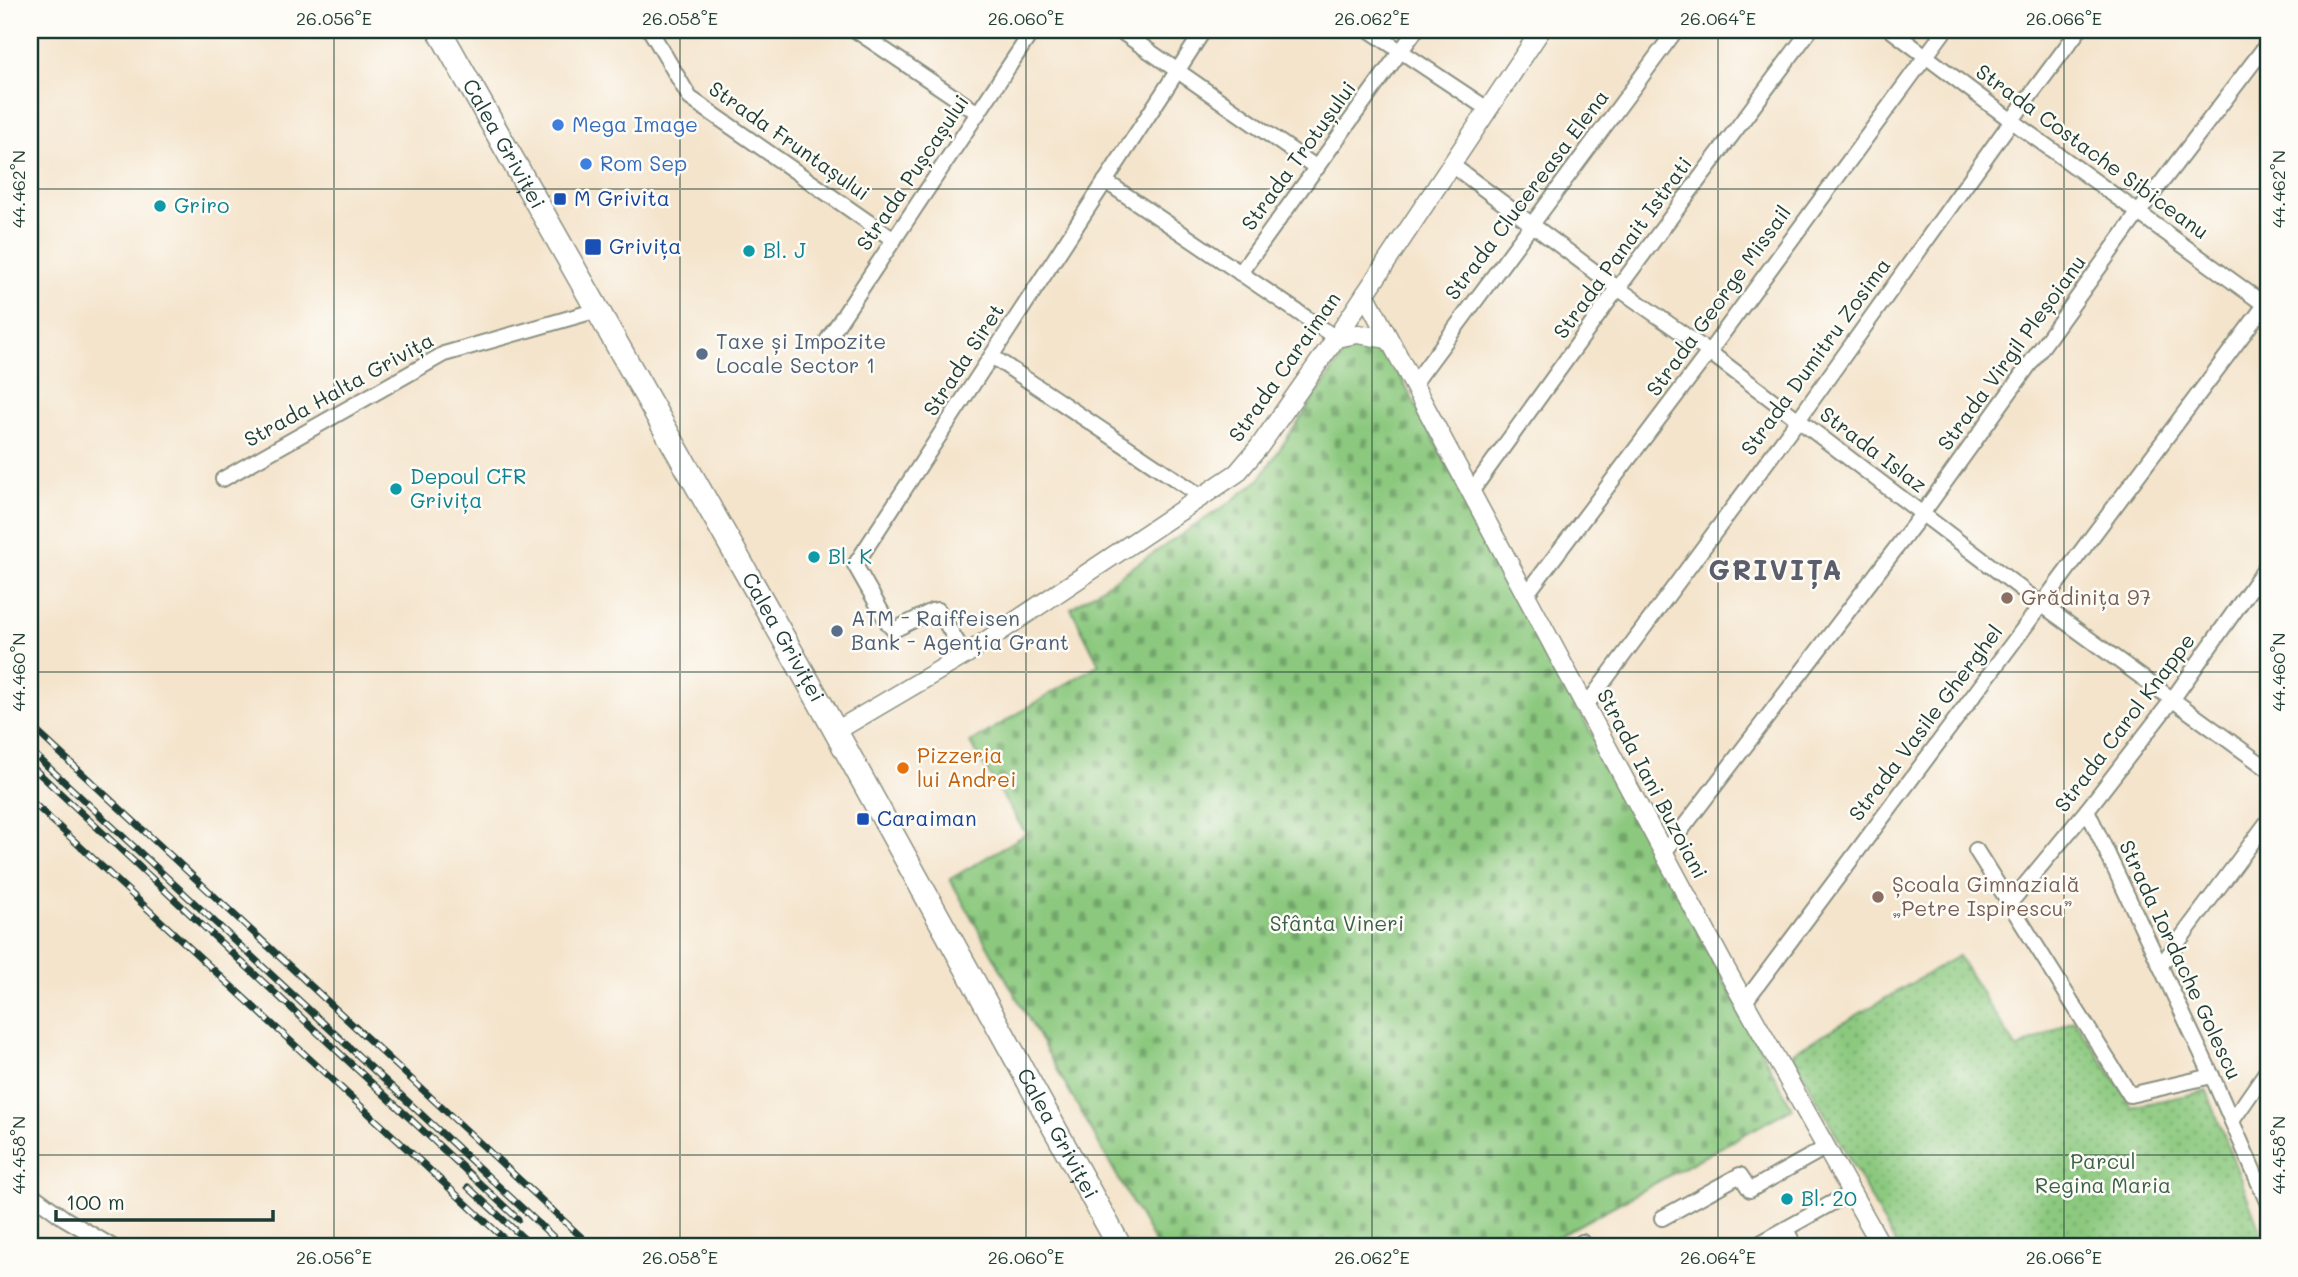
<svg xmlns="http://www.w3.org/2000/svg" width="2298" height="1277" viewBox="0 0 2298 1277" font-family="Mali,sans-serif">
  <defs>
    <pattern id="cemetery-stones" width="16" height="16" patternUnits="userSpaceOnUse" patternTransform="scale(1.75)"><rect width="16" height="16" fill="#8cc97f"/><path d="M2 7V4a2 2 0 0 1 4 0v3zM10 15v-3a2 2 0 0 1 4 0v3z" fill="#72a469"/></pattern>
    <pattern id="park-dots" width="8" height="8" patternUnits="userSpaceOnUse" patternTransform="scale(1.75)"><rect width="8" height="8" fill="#8cc97f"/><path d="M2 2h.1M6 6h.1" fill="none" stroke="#72a469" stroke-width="1.8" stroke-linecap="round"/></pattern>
  </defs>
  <rect width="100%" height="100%" fill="#fdfcf7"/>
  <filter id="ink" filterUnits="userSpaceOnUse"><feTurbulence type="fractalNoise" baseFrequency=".0143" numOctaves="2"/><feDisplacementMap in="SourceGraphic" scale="14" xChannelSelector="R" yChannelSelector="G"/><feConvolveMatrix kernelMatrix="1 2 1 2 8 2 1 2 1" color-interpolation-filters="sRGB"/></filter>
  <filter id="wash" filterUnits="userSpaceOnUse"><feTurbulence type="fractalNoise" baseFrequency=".00686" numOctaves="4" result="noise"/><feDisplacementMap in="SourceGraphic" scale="28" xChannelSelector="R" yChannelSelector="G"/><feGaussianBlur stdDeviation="1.57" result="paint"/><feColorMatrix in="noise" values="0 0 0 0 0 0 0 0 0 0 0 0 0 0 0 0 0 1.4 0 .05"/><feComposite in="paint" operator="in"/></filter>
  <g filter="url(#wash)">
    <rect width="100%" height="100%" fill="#f4e4cc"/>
    <polygon fill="url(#cemetery-stones)" stroke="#56835a" stroke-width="2" points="1349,346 1385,348 1792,1108 1539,1247 1157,1247 950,879 1026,834 970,743 1099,664 1071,608 1229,503 1259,480"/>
    <polygon fill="url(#park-dots)" stroke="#56835a" stroke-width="2" points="1958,956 2017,1049 2074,1020 2122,1089 2131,1107 2207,1091 2266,1246 1897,1247 1792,1053"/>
  </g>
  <g filter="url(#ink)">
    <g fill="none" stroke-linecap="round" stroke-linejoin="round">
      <defs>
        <g id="minor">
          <polyline points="650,30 690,98 894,240"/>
          <polyline points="855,30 978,113"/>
          <polyline points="1119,30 1317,168"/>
          <polyline points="1369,30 1489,110"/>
          <polyline points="1891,30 2012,121 2268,307"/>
          <polyline points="1452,165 1602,277 1709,352 2041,604 2268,769"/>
          <polyline points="1105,181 1336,338"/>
          <polyline points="1240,273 1416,30"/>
          <polyline points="828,339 1033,30"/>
          <polyline points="993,357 1202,497"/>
          <polyline points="1413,385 1676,30"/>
          <polyline points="223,479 444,354 598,310"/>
          <polyline points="1471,492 1610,299 1810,30"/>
          <polyline points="1526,595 1709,352 1945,30"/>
          <polyline points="965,655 938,610 932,611 894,630 889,625 855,565 1204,30"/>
          <polyline points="1585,707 1798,420 2020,109 2079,30"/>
          <polyline points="2087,810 2212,1076 2268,1204"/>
          <polyline points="1976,850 2130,1095 2212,1076"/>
          <polyline points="1663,854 1922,514 2139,212 2268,43"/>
          <polyline points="2010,903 2087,810 2172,700 2268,564"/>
          <polyline points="2161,965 2268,821"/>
          <polyline points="1744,1003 2268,301"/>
          <polyline points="2232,1121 2268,1069"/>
          <polyline points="30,1193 64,1218 113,1247"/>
          <polyline points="1662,1218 1740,1175 1750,1190 1825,1148"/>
          <polyline points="1786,1229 1795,1247"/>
          <polyline points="1582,1242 1586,1247"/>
          <polyline points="1753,1247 1850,1193"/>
        </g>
        <g id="tertiary">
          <polyline points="1365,294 1727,971 1882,1247"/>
          <polyline points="1336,338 1358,334 1388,339"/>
          <polyline points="836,731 965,655 1237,473 1259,447 1336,338 1541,30"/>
        </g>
        <g id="primary">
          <path id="s1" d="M439,30L819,701L1120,1247"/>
        </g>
      </defs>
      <use href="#minor" stroke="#8a9080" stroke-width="18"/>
      <use href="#tertiary" stroke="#8a9080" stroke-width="21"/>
      <use href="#primary" stroke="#8a9080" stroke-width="26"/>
      <use href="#minor" stroke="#fff" stroke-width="14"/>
      <use href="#tertiary" stroke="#fff" stroke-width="18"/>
      <use href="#primary" stroke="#fff" stroke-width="23"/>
      <defs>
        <g id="rail">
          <polyline points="30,725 592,1247"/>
          <polyline points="30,750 564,1247"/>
          <polyline points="30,765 518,1219"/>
          <polyline points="30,800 513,1247"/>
          <polyline points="468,1187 533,1247"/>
        </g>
      </defs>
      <use href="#rail" stroke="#1f3d34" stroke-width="7"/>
      <use href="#rail" stroke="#fdfcf7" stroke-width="4.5" stroke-dasharray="13" stroke-linecap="butt"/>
    </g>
  </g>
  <path fill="none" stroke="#1f3d34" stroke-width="2" stroke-opacity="0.45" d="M334,30V1247M680,30V1247M1026,30V1247M1372,30V1247M1718,30V1247M2064,30V1247M30,189H2268M30,672H2268M30,1155H2268"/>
  <g fill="#3f7fe0" stroke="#fdfcf7" stroke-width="2.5">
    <circle cx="558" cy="125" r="7"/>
    <circle cx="586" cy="164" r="7"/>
  </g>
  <g fill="#1a4fb4" stroke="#fdfcf7" stroke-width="2.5">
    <rect x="553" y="192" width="14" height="14" rx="3.5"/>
    <rect x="584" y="238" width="18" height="18" rx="3.5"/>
    <rect x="856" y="812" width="14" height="14" rx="3.5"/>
  </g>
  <g fill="#0f9aa8" stroke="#fdfcf7" stroke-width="2.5">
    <circle cx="160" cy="206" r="7"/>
    <circle cx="749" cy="251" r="7"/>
    <circle cx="396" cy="489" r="7"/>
    <circle cx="814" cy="557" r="7"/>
    <circle cx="1787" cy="1199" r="7"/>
  </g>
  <g fill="#5c6f8a" stroke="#fdfcf7" stroke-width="2.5">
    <circle cx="702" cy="354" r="7"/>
    <circle cx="837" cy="631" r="7"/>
  </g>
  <g fill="#8d6e63" stroke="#fdfcf7" stroke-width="2.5">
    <circle cx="2007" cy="598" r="7"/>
    <circle cx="1878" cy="897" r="7"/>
  </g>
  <circle fill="#e8710a" stroke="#fdfcf7" stroke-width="2.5" cx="903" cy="768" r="7"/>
  <g text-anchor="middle" stroke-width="5" stroke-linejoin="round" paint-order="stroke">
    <g font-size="21" fill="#366cbe" stroke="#fdfcf7" text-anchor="start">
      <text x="572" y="132">Mega Image</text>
      <text x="600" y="171">Rom Sep</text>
    </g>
    <g font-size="21" fill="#1f3d34" stroke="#fdfcf7">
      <text transform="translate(789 141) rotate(35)" y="7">Strada Fruntașului</text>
      <text dy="7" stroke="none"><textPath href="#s1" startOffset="131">Calea Griviței</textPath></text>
      <text transform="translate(2092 152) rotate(36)" y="7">Strada Costache Sibiceanu</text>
      <text transform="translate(1299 156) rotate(-54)" y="7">Strada Trotușului</text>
      <text transform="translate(913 173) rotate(-56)" y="7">Strada Pușcașului</text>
      <text transform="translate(1527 195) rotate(-53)" y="7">Strada Clucereasa Elena</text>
      <text transform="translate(1623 248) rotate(-54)" y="7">Strada Panait Istrati</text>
      <text transform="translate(1719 301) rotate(-54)" y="7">Strada George Missail</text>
      <text transform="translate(2012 353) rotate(-54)" y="7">Strada Virgil Pleșoianu</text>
      <text transform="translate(1816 357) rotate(-54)" y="7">Strada Dumitru Zosima</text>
      <text transform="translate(964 360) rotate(-57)" y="7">Strada Siret</text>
      <text transform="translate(1285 367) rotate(-55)" y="7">Strada Caraiman</text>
      <text transform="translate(339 390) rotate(-29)" y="7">Strada Halta Grivița</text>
      <text transform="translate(1873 450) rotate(37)" y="7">Strada Islaz</text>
      <text dy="7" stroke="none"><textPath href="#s1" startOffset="698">Calea Griviței</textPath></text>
      <text transform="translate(1926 723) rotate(-53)" y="7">Strada Vasile Gherghel</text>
      <text transform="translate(2125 723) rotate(-53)" y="7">Strada Carol Knappe</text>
      <text transform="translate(1652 784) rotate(62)" y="7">Strada Iani Buzoiani</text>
      <text transform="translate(2180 960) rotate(65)" y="7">Strada Iordache Golescu</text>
      <text dy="7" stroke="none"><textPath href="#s1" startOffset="1265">Calea Griviței</textPath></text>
    </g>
    <g font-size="21" fill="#164399" stroke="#fdfcf7" text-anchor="start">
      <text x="574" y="206">M Grivita</text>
      <text x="609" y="254">Grivița</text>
      <text x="877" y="826">Caraiman</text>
    </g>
    <g font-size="21" fill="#0d838f" stroke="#fdfcf7" text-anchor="start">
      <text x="174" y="213">Griro</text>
      <text x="763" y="258">Bl. J</text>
      <text x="410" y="484">Depoul CFR<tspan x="410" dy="24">Grivița</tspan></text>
      <text x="828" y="564">Bl. K</text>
      <text x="1801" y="1206">Bl. 20</text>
    </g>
    <g font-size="21" fill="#4e5e75" stroke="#fdfcf7" text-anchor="start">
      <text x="716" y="349">Taxe și Impozite<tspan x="716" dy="24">Locale Sector 1</tspan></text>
      <text x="851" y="626">ATM - Raiffeisen<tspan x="851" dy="24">Bank - Agenția Grant</tspan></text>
    </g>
    <g font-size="21" fill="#785e54" stroke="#fdfcf7" text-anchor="start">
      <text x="2021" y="605">Grădinița 97</text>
      <text x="1892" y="892">Școala Gimnazială<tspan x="1892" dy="24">„Petre Ispirescu”</tspan></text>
    </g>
    <g font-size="21" fill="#c56008" stroke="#fdfcf7" text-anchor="start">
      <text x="917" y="763">Pizzeria<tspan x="917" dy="24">lui Andrei</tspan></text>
    </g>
    <g font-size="21" fill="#3a6047" stroke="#fdfcf7">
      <text x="1337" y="931">Sfânta Vineri</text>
      <text x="2103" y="1169">Parcul<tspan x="2103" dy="24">Regina Maria</tspan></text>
    </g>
    <g font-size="28" font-weight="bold" letter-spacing="2" fill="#5d5e6c" stroke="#fdfcf7">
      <text x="1776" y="580">GRIVIȚA</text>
    </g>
  </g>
  <rect width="2298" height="1277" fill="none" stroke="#fdfcf7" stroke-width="77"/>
  <path d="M56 1210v10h217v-10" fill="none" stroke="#1f3d34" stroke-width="3.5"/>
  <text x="66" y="1210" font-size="21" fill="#1f3d34" stroke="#fdfcf7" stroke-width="5" paint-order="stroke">100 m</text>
  <rect x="38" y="38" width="2222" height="1200" fill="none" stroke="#1f3d34" stroke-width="2.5"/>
  <g font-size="18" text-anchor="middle" fill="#1f3d34">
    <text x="334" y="25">26.056°E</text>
    <text x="680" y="25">26.058°E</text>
    <text x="1026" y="25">26.060°E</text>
    <text x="1372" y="25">26.062°E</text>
    <text x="1718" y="25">26.064°E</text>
    <text x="2064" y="25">26.066°E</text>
    <text transform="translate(19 189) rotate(-90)" y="6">44.462°N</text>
    <text transform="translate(2279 189) rotate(-90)" y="6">44.462°N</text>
    <text transform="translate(19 672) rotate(-90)" y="6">44.460°N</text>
    <text transform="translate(2279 672) rotate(-90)" y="6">44.460°N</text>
    <text transform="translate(19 1155) rotate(-90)" y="6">44.458°N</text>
    <text transform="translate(2279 1155) rotate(-90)" y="6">44.458°N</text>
    <text x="334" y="1264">26.056°E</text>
    <text x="680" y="1264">26.058°E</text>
    <text x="1026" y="1264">26.060°E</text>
    <text x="1372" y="1264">26.062°E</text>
    <text x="1718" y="1264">26.064°E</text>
    <text x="2064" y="1264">26.066°E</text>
  </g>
</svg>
